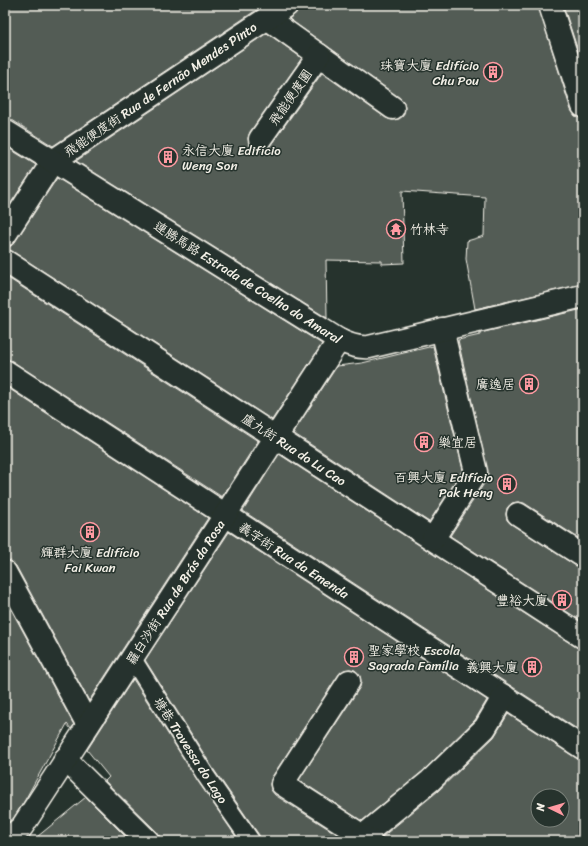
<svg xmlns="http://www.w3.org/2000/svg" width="588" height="846" viewBox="0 0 588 846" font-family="Sriracha,'LXGW WenKai TC',sans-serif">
  <rect width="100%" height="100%" fill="#26332d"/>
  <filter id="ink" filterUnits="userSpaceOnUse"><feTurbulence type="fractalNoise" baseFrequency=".025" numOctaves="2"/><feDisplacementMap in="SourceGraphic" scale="8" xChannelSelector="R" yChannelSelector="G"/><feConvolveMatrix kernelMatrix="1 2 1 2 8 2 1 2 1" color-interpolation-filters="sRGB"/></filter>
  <g filter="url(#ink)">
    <g fill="#525c55" stroke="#f4f1e8" fill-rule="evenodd">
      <polygon points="5,5 264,5 53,146 12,120 5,119"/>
      <polygon points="299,5 538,5 571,110 575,116 583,118 583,284 475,309 466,259 467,241 484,236 485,197 402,191 404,263 382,264 382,261 326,260 327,318 76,161 267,33 302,58 250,132 248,138 249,144 253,149 259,151 265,150 270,146 322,73 386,118 392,120 399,119 403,116 405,109 404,102 400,98 289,19 298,11"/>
      <polygon points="563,5 583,5 583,66"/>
      <polygon points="5,146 36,165 5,212"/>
      <polygon points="57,178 322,344 272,420 12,251 5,249 5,247 11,246 15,242"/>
      <polygon points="5,276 258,441 222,497 12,361 5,359"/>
      <polygon points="583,309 583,541 524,503 518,502 512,503 507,508 506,514 507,520 511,524 576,566 583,568 583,622 450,536 487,479 488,474 458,340 480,335 480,333"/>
      <polygon points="433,346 463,470 429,522 293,433 337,366 362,363"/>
      <polygon points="5,386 208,518 89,701 16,566 11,561 5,560"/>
      <polygon points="279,454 576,647 583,649 583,733 243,511"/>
      <polygon points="229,532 487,700 475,720 422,772 362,821 299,780 360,687 361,682 360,676 355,670 350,669 344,670 339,674 272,777 270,784 271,790 275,795 348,841 261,841 259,835 214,770 145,660"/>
      <polygon points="5,598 74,725 71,729 67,724 25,800 13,819 5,825"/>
      <polygon points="133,679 198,781 239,841 160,841 160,837 157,832 105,781 109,777 87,750"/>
      <path d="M508,714L576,758L583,760V841H382V837L438,791L494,737ZM538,796H562V820H538Z"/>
      <polygon points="86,797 130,841 32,841"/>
    </g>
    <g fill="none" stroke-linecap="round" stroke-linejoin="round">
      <defs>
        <polyline id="service" points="132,658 206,776 251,841"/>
        <g id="pedestrian">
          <polyline points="267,18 393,108"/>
          <polyline points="260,139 319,55"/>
          <polyline points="5,235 53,161 287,5"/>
          <polyline points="5,261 583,637"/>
          <polyline points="5,371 583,748"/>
          <polyline points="433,539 476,472 442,329"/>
          <polyline points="5,572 88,725"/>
          <polyline points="349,681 282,784 363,836 430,781 485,728 504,696"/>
        </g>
        <g id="minor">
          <polyline points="550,5 583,106"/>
          <polyline points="518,514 583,556"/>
          <polyline points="65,759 148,841"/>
          <polyline points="363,836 370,841"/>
          <polyline points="5,841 22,827 339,340"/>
        </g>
        <path id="tertiary" d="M5,131L339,340C349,345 358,348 369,347L583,296"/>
      </defs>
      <use href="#service" stroke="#f4f1e8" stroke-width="20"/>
      <use href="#pedestrian" stroke="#f4f1e8" stroke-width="25"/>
      <use href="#minor" stroke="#f4f1e8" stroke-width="25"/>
      <use href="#tertiary" stroke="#f4f1e8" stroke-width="25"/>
      <use href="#service" stroke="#26332d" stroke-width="17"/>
      <use href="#pedestrian" stroke="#26332d" stroke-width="22"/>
      <use href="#minor" stroke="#26332d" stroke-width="22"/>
      <use href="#tertiary" stroke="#26332d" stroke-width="22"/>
    </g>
  </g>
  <defs>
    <symbol id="building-ring" viewBox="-11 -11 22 22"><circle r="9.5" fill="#26332d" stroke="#ff9aa2" stroke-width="1.5"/><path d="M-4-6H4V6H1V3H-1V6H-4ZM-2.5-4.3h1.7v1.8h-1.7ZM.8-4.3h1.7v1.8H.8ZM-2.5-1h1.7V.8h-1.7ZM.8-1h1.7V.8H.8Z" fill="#ff9aa2"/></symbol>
    <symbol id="temple-ring" viewBox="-11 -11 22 22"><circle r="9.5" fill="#26332d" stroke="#ff9aa2" stroke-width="1.5"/><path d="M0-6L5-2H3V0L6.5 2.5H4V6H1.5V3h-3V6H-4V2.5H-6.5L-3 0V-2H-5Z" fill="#ff9aa2"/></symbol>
  </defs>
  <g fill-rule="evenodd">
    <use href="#building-ring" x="482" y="61" width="22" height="22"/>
    <use href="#building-ring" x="157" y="146" width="22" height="22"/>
    <use href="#temple-ring" x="385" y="218" width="22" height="22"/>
    <use href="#building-ring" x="518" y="373" width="22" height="22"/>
    <use href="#building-ring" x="413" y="431" width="22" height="22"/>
    <use href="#building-ring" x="496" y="473" width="22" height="22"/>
    <use href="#building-ring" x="79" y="521" width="22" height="22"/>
    <use href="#building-ring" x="551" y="589" width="22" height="22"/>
    <use href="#building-ring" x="343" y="646" width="22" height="22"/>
    <use href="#building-ring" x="521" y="656" width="22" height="22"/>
  </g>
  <g text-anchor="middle" stroke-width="3" stroke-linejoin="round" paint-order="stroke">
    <g font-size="13" fill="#f4f1e8" stroke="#26332d" text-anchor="end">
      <text x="479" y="70">珠寶大廈 Edifício<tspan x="479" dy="15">Chu Pou</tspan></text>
      <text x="182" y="155" text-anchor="start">永信大廈 Edifício<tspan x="182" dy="15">Weng Son</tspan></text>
      <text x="410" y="234" text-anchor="start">竹林寺</text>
      <text x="515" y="389">廣逸居</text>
      <text x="438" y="447" text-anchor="start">樂宜居</text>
      <text x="493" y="482">百興大廈 Edifício<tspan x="493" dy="15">Pak Heng</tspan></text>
      <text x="90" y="557" text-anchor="middle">輝群大廈 Edifício<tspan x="90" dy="15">Fai Kwan</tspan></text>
      <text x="548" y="605">豐裕大廈</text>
      <text x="368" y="655" text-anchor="start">聖家學校 Escola<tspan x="368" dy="15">Sagrada Família</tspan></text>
      <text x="518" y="672">義興大廈</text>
    </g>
    <g font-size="13" fill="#f4f1e8" stroke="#26332d">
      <text transform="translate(160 89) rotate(-34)" y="5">飛能便度街 Rua de Fernão Mendes Pinto</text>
      <text transform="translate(290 97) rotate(-55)" y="5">飛能便度圍</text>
      <text transform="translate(248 282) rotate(32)" y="5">連勝馬路 Estrada de Coelho do Amaral</text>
      <text transform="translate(294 449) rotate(33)" y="5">盧九街 Rua do Lu Cao</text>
      <text transform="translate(294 560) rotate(33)" y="5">義字街 Rua da Emenda</text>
      <text transform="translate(175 592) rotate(-57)" y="5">羅白沙街 Rua de Brás da Rosa</text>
      <text transform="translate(191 750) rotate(57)" y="5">塘巷 Travessa do Lago</text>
    </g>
  </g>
  <rect width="588" height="846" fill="none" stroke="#26332d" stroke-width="20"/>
  <rect x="10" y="10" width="568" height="826" fill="none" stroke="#f4f1e8" stroke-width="1.5" filter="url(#ink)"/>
  <g transform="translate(550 808) rotate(275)"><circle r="19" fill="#26332d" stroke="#787f78"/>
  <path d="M0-3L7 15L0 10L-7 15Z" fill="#ff9aa2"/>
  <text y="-6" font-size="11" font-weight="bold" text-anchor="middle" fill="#f4f1e8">N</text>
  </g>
</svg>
